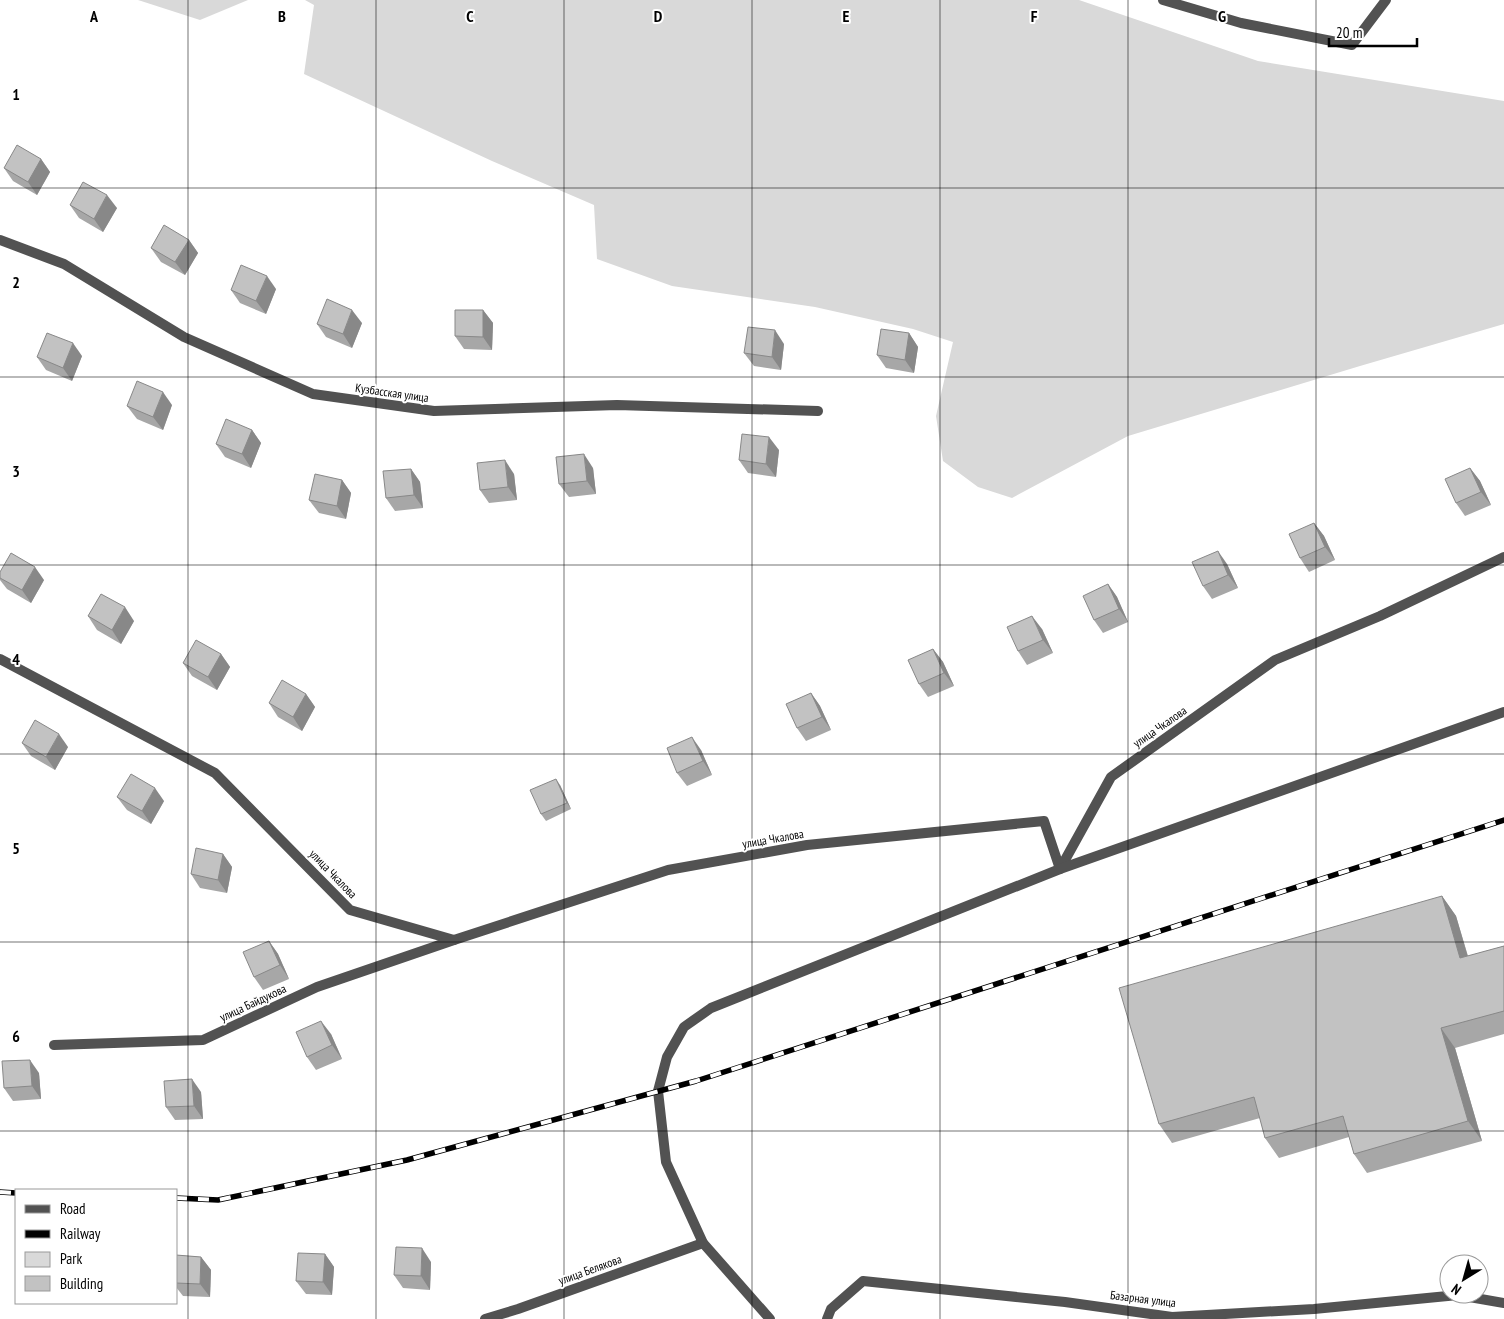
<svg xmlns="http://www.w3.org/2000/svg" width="1504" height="1319" viewBox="0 0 1504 1319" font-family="'PT Sans Narrow',sans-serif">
  <rect width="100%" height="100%" fill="#fff"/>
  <g fill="#d9d9d9">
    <polygon points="138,0 248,0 200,20"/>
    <polygon points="305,0 1079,0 1258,61 1504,101 1504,324 1360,366 1128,436 1012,498 978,487 943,461 936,416 953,342 913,329 815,307 672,286 597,259 594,205 492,161 304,74 314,5"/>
  </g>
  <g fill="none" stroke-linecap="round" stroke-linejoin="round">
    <g stroke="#525252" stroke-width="10">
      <polyline points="1163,0 1241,23 1352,45 1386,0"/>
      <polyline points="0,240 64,264 184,337 313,394 434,411 617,405 818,411"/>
      <polyline points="0,659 215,773 350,910 454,940 668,870 807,845 1044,821 1060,869 1111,777 1275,660 1380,616 1504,557"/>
      <polyline points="54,1045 203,1040 317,987 454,940"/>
      <polyline points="485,1319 518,1309 703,1243"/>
      <polyline points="770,1319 703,1243 666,1162 658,1091 667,1057 684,1027 711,1008 1060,869 1504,712"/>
      <polyline points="827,1319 831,1309 863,1281 1065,1302 1172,1317 1314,1309 1458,1295 1504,1303"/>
    </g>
    <defs>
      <g id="rail">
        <polyline points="0,1192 16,1193"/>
        <polyline points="176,1198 218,1200 407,1160 696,1081 1504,820"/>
      </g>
    </defs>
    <use href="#rail" stroke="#000" stroke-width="5.5"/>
    <use href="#rail" stroke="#fff" stroke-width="4" stroke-dasharray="11" stroke-linecap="butt"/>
  </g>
  <g fill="#a7a7a7">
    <polygon points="41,159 50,172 37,195 13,181 4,168"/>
    <polygon points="70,205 117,208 103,232 79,218"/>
    <polygon points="189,240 198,253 185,275 161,262 151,248"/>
    <polygon points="276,289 266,314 240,303 231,290"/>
    <polygon points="483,310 493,323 492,350 464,349 455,336"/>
    <polygon points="362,323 352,348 326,337 317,324"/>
    <polygon points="909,333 918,347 914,373 886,368 877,355"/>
    <polygon points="784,344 781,370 754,366 744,353"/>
    <polygon points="82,356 72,381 46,370 37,357"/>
    <polygon points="172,405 163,430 137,419 127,406"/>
    <polygon points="252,430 261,443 251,468 225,457 216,444"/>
    <polygon points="779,450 776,477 748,473 739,460"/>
    <polygon points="593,468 596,494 569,497 559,484"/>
    <polygon points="1470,468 1480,481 1491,505 1465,516 1456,503"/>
    <polygon points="411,469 420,482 423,508 395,511 386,498"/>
    <polygon points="514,474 517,500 489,503 480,490"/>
    <polygon points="342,480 351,493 346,519 319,513 309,500"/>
    <polygon points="1314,523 1324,536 1335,560 1309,572 1300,558"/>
    <polygon points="1227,564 1238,588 1212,599 1203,586"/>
    <polygon points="0,572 44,580 31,603 7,589 0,580"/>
    <polygon points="1108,584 1117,597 1128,622 1103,633 1094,620"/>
    <polygon points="88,616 134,621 121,644 97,630"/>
    <polygon points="1042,629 1053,653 1027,665 1018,651"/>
    <polygon points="933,649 943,662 954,686 928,697 919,684"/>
    <polygon points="221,654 230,667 217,690 192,676 183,663"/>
    <polygon points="811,693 820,706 831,730 806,741 797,728"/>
    <polygon points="306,694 315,707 302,731 278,717 269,703"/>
    <polygon points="22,743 68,747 55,770 31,756"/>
    <polygon points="701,750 712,775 687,786 677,773"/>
    <polygon points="560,785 571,809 546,821 541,814"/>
    <polygon points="117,797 164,801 151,824 127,810"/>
    <polygon points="223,854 232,867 227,893 200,888 191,874"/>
    <polygon points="1442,896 1456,916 1468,956 1504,946 1504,1034 1455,1048 1482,1141 1367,1173 1354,1154 1349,1137 1279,1158 1265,1138 1260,1118 1172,1143 1159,1124"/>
    <polygon points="269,941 278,954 289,979 263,990 254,977"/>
    <polygon points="331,1034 342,1059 316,1070 307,1057"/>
    <polygon points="39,1073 41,1099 13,1101 4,1088"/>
    <polygon points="201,1092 203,1119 175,1120 166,1107"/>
    <polygon points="325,1254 334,1267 332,1295 306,1294 296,1281"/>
    <polygon points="176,1255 201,1257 211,1270 210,1297 183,1296 176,1287"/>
    <polygon points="431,1262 430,1290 403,1288 394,1275"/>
  </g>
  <g fill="#888">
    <polygon points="41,159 50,172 37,195 28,182"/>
    <polygon points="107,195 117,208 103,232 94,219"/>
    <polygon points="189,240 198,253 185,275 175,262"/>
    <polygon points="267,276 276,289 266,314 256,301"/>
    <polygon points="352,310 362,323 352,348 343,334"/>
    <polygon points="483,310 493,323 492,350 483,337"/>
    <polygon points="775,330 784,344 781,370 772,357"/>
    <polygon points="909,333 918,347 914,373 905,360"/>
    <polygon points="73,343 82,356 72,381 63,368"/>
    <polygon points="163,392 172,405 163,430 153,417"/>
    <polygon points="252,430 261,443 251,468 242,454"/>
    <polygon points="769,437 779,450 776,477 766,464"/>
    <polygon points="584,454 593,468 596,494 587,481"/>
    <polygon points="505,460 514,474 517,500 508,487"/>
    <polygon points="1470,468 1480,481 1491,505 1481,492"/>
    <polygon points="411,469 420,482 423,508 414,495"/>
    <polygon points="342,480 351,493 346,519 337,506"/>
    <polygon points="1314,523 1324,536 1335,560 1325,547"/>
    <polygon points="1218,551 1227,564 1238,588 1228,575"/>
    <polygon points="35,567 44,580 31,603 22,590"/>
    <polygon points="1108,584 1117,597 1128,622 1119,609"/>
    <polygon points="125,607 134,621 121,644 112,630"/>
    <polygon points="1032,616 1042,629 1053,653 1043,640"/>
    <polygon points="933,649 943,662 954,686 944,673"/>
    <polygon points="221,654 230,667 217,690 208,677"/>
    <polygon points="811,693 820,706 831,730 822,717"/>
    <polygon points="306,694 315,707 302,731 293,717"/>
    <polygon points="59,734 68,747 55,770 46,757"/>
    <polygon points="692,737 701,750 712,775 703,761"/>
    <polygon points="556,779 560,785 571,809 567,803"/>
    <polygon points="155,788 164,801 151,824 142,811"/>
    <polygon points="223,854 232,867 227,893 218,880"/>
    <polygon points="1442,896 1456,916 1474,978 1460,958"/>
    <polygon points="269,941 278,954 289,979 280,965"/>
    <polygon points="321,1021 331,1034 342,1059 332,1045"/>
    <polygon points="1441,1028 1455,1048 1482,1141 1468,1121"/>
    <polygon points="30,1060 39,1073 41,1099 32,1086"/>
    <polygon points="192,1079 201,1092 203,1119 194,1106"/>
    <polygon points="422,1248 431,1262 430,1290 421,1276"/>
    <polygon points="325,1254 334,1267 332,1295 323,1282"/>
    <polygon points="201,1257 211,1270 210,1297 200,1284"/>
  </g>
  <g fill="#c2c2c2" stroke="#888">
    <polygon points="17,145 41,159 28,182 4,168"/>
    <polygon points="83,182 107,195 94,219 70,205"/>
    <polygon points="164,225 189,240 175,262 151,248"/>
    <polygon points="241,265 267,276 256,301 231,290"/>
    <polygon points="327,299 352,310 343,334 317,324"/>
    <polygon points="455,310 483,310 483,337 455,336"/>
    <polygon points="748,327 775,330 772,357 744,353"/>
    <polygon points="881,329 909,333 905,360 877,355"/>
    <polygon points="47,333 73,343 63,368 37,357"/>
    <polygon points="137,381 163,392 153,417 127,406"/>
    <polygon points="226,419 252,430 242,454 216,444"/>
    <polygon points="742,434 769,437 766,464 739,460"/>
    <polygon points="584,454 587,481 559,484 556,457"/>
    <polygon points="505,460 508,487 480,490 477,463"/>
    <polygon points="1470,468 1481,492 1456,503 1445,479"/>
    <polygon points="411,469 414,495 386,498 383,471"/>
    <polygon points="315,474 342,480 337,506 309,500"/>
    <polygon points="1314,523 1325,547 1300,558 1289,534"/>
    <polygon points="1218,551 1228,575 1203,586 1192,562"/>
    <polygon points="11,553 35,567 22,590 0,578 0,572"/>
    <polygon points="1108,584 1119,609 1094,620 1083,596"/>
    <polygon points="101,594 125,607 112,630 88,616"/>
    <polygon points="1032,616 1043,640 1018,651 1007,627"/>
    <polygon points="196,640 221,654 208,677 183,663"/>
    <polygon points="933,649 944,673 919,684 908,660"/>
    <polygon points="282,680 306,694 293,717 269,703"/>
    <polygon points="811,693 822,717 797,728 786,704"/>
    <polygon points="35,720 59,734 46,757 22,743"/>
    <polygon points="692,737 703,761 677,773 667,748"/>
    <polygon points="131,774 155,788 142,811 117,797"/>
    <polygon points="556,779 567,803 541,814 530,790"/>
    <polygon points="196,848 223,854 218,880 191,874"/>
    <polygon points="1442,896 1460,958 1504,946 1504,1011 1441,1028 1468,1121 1354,1154 1343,1116 1265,1138 1254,1097 1159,1124 1119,988"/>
    <polygon points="269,941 280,965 254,977 243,952"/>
    <polygon points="321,1021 332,1045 307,1057 296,1032"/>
    <polygon points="30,1060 32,1086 4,1088 2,1061"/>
    <polygon points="192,1079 194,1106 166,1107 164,1081"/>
    <polygon points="396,1247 422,1248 421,1276 394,1275"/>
    <polygon points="298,1253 325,1254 323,1282 296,1281"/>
    <polygon points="176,1255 201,1257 200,1284 176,1283"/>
  </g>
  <path fill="none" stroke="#000" stroke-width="1" stroke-opacity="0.55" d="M188,0V1319M376,0V1319M564,0V1319M752,0V1319M940,0V1319M1128,0V1319M1316,0V1319M0,188H1504M0,377H1504M0,565H1504M0,754H1504M0,942H1504M0,1131H1504"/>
  <g text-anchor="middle" stroke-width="4" stroke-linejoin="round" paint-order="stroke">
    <g font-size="12" fill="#000" stroke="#fff">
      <text transform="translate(392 393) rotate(8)" y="4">Кузбасская улица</text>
      <text transform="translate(1160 727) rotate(-35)" y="4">улица Чкалова</text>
      <text transform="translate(773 839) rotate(-10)" y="4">улица Чкалова</text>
      <text transform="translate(333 874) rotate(46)" y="4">улица Чкалова</text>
      <text transform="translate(253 1003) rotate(-25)" y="4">улица Байдукова</text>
      <text transform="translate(590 1270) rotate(-20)" y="4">улица Белякова</text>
      <text transform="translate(1143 1299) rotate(7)" y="4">Базарная улица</text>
    </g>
  </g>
  <g font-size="16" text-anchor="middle" font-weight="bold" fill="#000" stroke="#fff" stroke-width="4" stroke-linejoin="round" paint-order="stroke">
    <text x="94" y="22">A</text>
    <text x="282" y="22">B</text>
    <text x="470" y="22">C</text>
    <text x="658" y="22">D</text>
    <text x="846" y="22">E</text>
    <text x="1034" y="22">F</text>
    <text x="1222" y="22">G</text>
    <text x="16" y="100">1</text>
    <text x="16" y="288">2</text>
    <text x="16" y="477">3</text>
    <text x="16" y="665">4</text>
    <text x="16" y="854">5</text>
    <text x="16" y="1042">6</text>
  </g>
  <rect x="15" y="1189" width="162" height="115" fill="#ffffff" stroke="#999999"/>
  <rect x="25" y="1205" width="25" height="8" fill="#525252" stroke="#999999"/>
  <text x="60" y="1214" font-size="15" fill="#000000">Road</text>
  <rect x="25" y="1230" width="25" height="8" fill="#000000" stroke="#999999"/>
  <text x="60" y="1239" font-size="15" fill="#000000">Railway</text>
  <rect x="25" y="1252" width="25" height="15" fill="#d9d9d9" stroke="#999999"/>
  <text x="60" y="1264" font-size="15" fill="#000000">Park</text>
  <rect x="25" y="1276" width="25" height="15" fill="#c2c2c2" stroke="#999999"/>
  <text x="60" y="1289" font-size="15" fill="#000000">Building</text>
  <g transform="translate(1464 1279) rotate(217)"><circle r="24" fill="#ffffff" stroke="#999999"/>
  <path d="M0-4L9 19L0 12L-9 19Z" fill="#000000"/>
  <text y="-8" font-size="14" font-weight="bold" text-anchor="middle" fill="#000000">N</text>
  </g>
  <path d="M1329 38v8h88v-8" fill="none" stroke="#000000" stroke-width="2.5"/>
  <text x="1336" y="38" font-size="15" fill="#000000" stroke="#ffffff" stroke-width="4" paint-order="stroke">20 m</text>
</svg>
